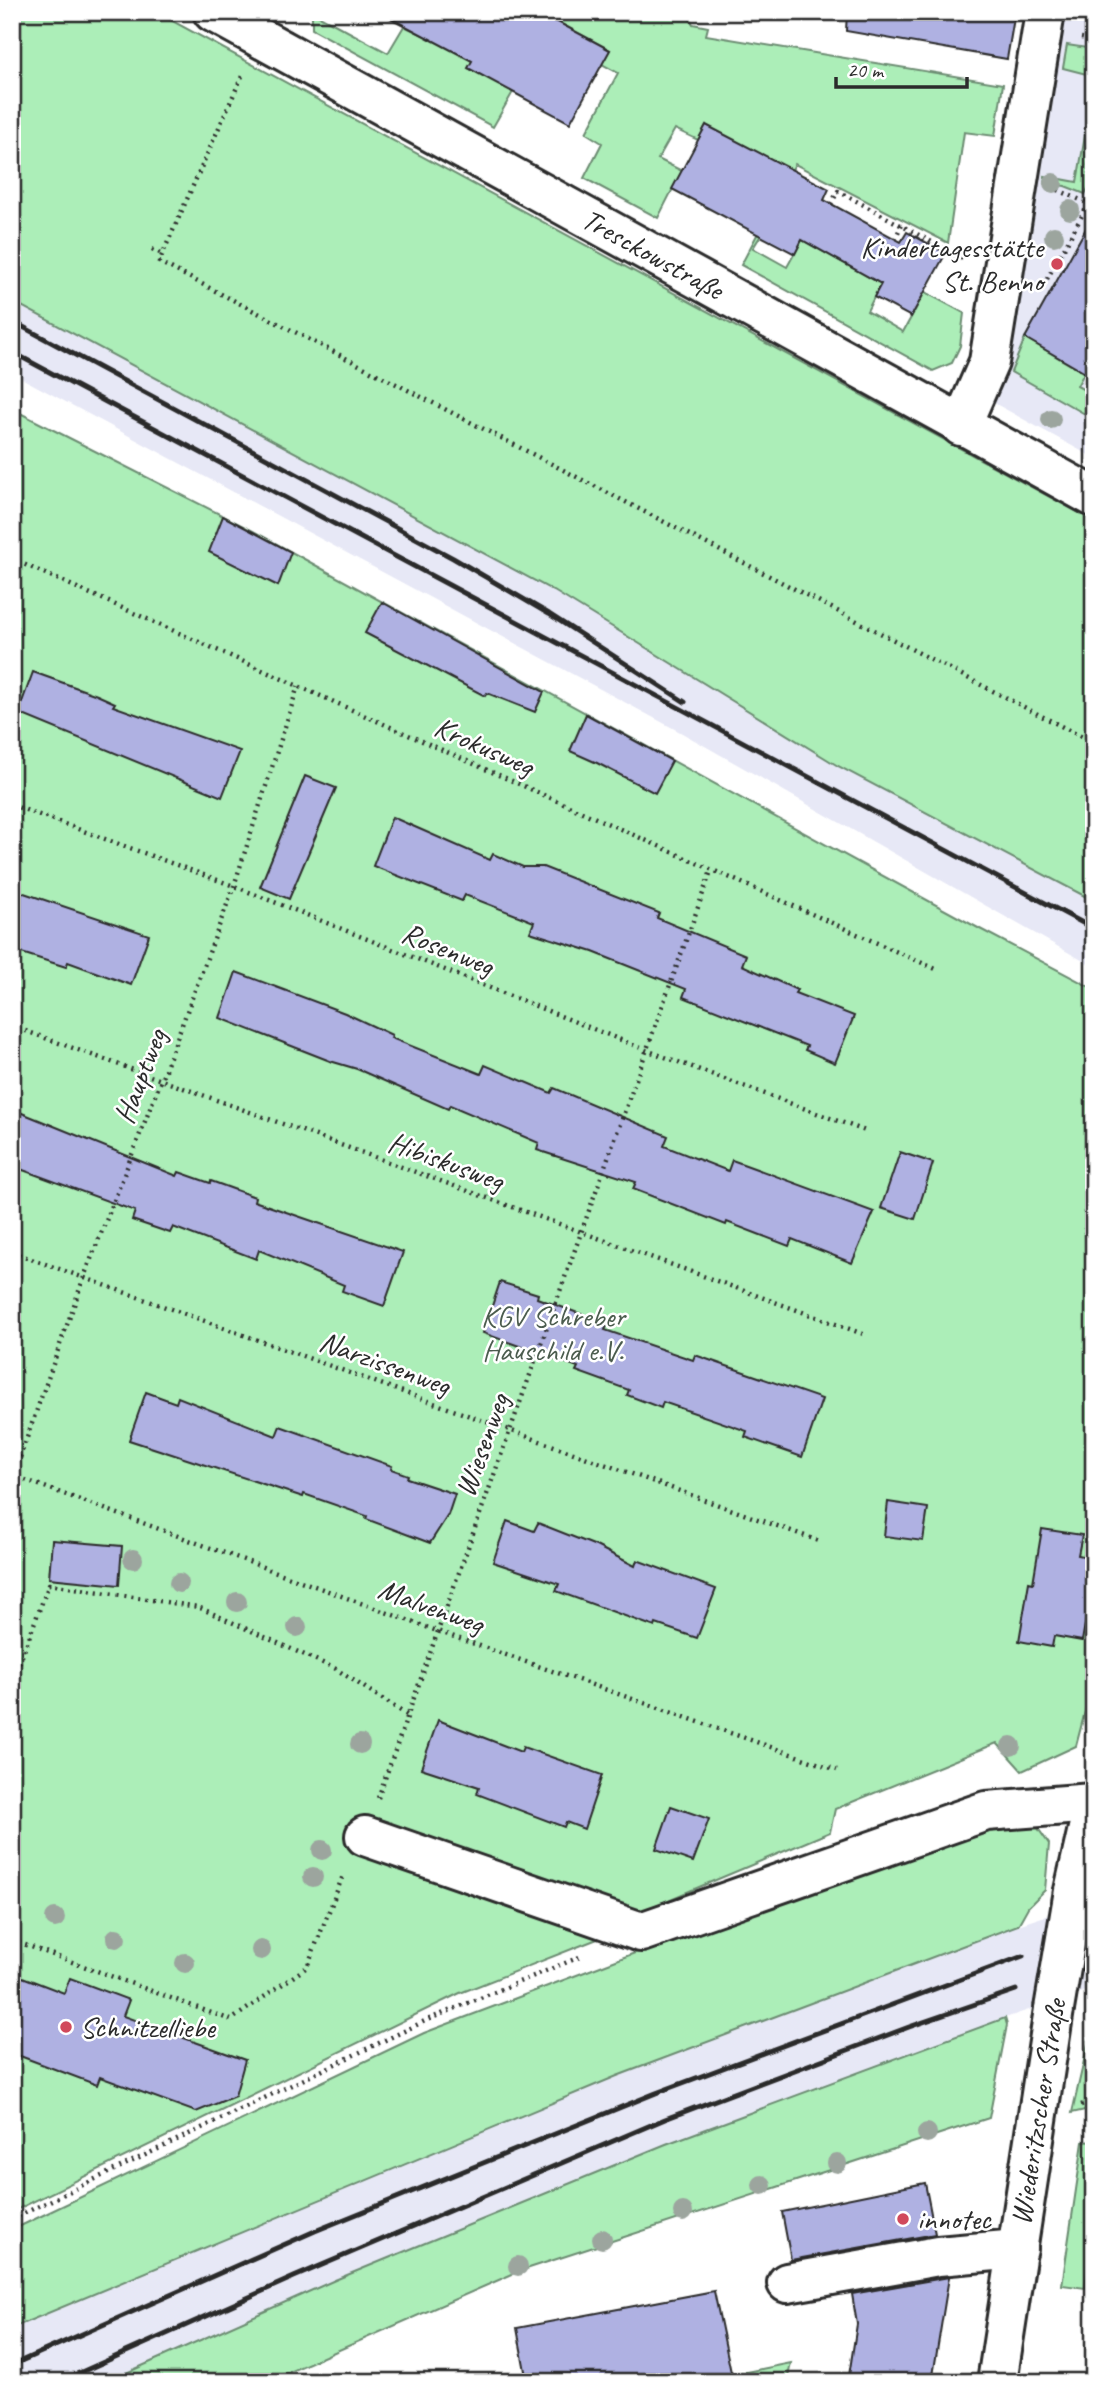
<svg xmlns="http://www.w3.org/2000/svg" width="1106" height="2394" viewBox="0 0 1106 2394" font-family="Caveat,sans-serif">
  <rect width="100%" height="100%" fill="#fff"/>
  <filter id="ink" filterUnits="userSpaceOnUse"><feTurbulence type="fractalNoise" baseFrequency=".0143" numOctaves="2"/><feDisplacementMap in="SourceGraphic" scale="14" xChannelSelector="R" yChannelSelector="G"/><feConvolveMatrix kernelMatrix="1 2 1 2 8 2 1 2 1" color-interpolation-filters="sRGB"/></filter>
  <g filter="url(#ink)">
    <g fill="#e7e8f6">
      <polygon points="1061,16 1094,21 1094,458 994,403 1006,355"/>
      <polygon points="12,298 554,591 836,765 1094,896 1094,967 682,733 12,373"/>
      <polygon points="1094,1900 1094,1988 1005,2018 666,2144 335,2280 106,2382 12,2382 12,2328 617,2076 1018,1925"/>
    </g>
    <g fill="#aceeb8" stroke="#6c8c72" stroke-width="2">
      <polygon points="12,12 156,12 1094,521 1094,901 838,766 554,591 12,301"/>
      <polygon points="312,12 388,53 404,26 423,35 435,12 513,92 493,127 312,29"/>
      <polygon points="539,12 686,12 693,24 708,27 706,35 1003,84 995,136 964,132 948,243 795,164 758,233 761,235 753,248 787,267 802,240 881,284 867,311 903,332 925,292 964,313 960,346 952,363 933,371 741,265 758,233 706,125 698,140 675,129 658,159 682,171 658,218 584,178 602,143 586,133 618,73 602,64 610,50"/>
      <polygon points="1067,45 1094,49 1094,76 1063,68"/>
      <polygon points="1089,113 1094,113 1094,153 1088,165 1094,169 1094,178 1085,194 1065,186 1044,183 1045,176 1077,182"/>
      <polygon points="1025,338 1084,373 1077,386 1094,395 1094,409 1088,409 1085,414 1011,372"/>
      <polygon points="12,409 253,531 980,929 1094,989 1094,1677 1076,1746 1022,1771 997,1743 835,1809 830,1832 604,1927 605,1936 460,1993 12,2212"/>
      <polygon points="1025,1825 1037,1827 1049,1844 1045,1890 1028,1907 1018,1925 617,2076 12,2328 12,2230 424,2033 677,1937 991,1828"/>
      <polygon points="1094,2017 1094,2108 1072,2113"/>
      <polygon points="1005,2018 1007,2025 989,2118 517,2272 266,2382 106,2382 335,2280 666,2144"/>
      <polygon points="1094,2141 1094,2248 1090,2248 1085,2288 1062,2285 1083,2142"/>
      <polygon points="791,2363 787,2382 730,2382 731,2375"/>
    </g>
    <g fill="#afb1e2" stroke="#2b2b2b" stroke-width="2">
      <polygon points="379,12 539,12 610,50 570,123 468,68 472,61"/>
      <polygon points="847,12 1015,12 1007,59 846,31"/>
      <polygon points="706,125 829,189 824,200 901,242 907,232 946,253 911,317 874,297 881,284 802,240 795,254 672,189"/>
      <polygon points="1094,214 1094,378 1025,338"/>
      <polygon points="223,516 291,552 278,586 209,552"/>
      <polygon points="382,602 544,692 535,712 487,693 485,696 365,633"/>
      <polygon points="33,672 97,695 115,703 113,706 240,751 222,797 18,713"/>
      <polygon points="586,714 672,761 655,793 597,763 570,751"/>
      <polygon points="305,776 336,788 289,899 260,887"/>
      <polygon points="392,817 490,860 493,854 523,867 543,867 659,913 657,918 746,955 742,965 797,990 795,993 854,1016 835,1063 805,1050 807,1046 683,997 686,989 593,952 530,932 534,922 465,895 462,901 373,866"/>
      <polygon points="12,889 149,935 131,985 68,962 66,967 12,950"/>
      <polygon points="236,972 345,1013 392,1035 391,1038 481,1074 485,1065 551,1093 554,1088 668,1136 664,1146 728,1171 732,1160 874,1212 852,1263 792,1239 789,1246 727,1222 726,1225 633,1189 636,1182 537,1150 539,1143 450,1105 448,1109 357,1069 330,1061 220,1018"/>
      <polygon points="12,1109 177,1176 179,1172 210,1183 211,1181 255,1197 254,1201 403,1252 384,1306 342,1291 344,1285 259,1250 256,1259 173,1227 170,1233 132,1220 135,1211 12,1166"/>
      <polygon points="900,1152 933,1163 915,1219 881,1208"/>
      <polygon points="500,1282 538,1294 537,1298 608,1324 605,1330 693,1360 695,1355 822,1399 802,1457 745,1437 747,1431 663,1402 661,1408 627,1395 629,1390 576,1371 578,1367 483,1333"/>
      <polygon points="146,1392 176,1403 178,1397 276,1436 280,1426 392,1466 391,1469 408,1475 407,1478 455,1494 448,1515 430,1543 366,1519 367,1516 304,1494 303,1497 129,1440"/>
      <polygon points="888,1502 928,1508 923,1541 884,1536"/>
      <polygon points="507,1521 534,1531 538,1523 596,1546 635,1566 637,1560 716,1589 697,1638 656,1624 655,1627 556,1591 559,1584 493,1562"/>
      <polygon points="1042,1529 1082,1535 1078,1555 1094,1558 1094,1621 1086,1619 1082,1641 1054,1636 1052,1647 1019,1641 1029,1582 1033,1583"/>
      <polygon points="52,1540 122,1546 119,1585 49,1578"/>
      <polygon points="438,1720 521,1752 523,1747 602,1775 584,1829 566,1822 564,1827 477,1794 479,1787 421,1768"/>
      <polygon points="671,1806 709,1819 693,1862 656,1849"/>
      <polygon points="12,1973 64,1993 70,1978 129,2000 123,2016 245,2060 235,2096 196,2112 100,2077 97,2085 12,2053"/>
      <polygon points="925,2183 935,2234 791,2260 782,2212"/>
      <polygon points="949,2277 932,2382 848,2382 857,2324 852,2294"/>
      <polygon points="714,2291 733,2382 527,2382 517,2328"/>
    </g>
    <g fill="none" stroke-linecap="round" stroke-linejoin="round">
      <defs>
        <g id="minor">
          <path id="s1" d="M213,12L1094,497"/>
          <polyline points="961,426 989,362 1045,12"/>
          <polyline points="365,1836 641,1932 986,1811 1093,1803"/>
          <polyline points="1074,1891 1094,1802"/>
          <polyline points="787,2283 938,2256 1018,2249"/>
          <polyline points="997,2382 1054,2009"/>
        </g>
      </defs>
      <use href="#minor" stroke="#2b2b2b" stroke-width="44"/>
      <g stroke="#2b2b2b" stroke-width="4.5" stroke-dasharray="2 5" stroke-linecap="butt">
        <polyline points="1081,38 1094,40"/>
        <polyline points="242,76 159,262 1094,743"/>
        <polyline points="1058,190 1094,206"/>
        <polyline points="831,204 838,191 963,259"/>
        <polyline points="895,239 902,224"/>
        <polyline points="152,249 162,254"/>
        <polyline points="1047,279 1094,194"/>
        <polyline points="12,559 938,970"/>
        <polyline points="12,805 234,886 646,1050 868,1132"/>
        <polyline points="12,1026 866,1335"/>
        <polyline points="12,1252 822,1542"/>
        <polyline points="12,1475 437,1631 837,1770"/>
        <polyline points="13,1477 84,1277 162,1078 234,886 298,686"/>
        <polyline points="12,1683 49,1584 198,1607 336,1669 407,1715"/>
        <polyline points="378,1798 711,871"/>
        <polyline points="12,1940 231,2020 307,1967 344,1873"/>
        <polyline points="1081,2105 1094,2101"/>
        <polyline points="12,2219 427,2020 582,1956"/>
      </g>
      <use href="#minor" stroke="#fff" stroke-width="38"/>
      <g stroke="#2b2b2b" stroke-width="5">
        <polyline points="12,321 453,558 549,614 685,702"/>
        <polyline points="12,352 1094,929"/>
        <polyline points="12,2365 315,2231 656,2093 1023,1956"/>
        <polyline points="59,2382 294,2277 665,2119 909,2027 1016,1990"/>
      </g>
      <defs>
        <polyline id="minor-bridge" points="1054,2009 1074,1891"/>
      </defs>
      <use href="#minor-bridge" stroke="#2b2b2b" stroke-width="44" stroke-linecap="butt"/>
      <use href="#minor-bridge" stroke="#fff" stroke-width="38"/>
    </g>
    <g fill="#9ca59e">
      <circle cx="1053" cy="183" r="10"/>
      <circle cx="1070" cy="210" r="10"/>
      <circle cx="1054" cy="236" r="10"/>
      <circle cx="1051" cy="419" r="10"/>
      <circle cx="133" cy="1559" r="10"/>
      <circle cx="179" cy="1583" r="10"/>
      <circle cx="237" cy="1602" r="10"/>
      <circle cx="297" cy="1627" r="10"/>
      <circle cx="360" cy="1744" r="10"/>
      <circle cx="1011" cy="1746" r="10"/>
      <circle cx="322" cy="1850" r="10"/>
      <circle cx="313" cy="1877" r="10"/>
      <circle cx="55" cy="1918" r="10"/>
      <circle cx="116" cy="1938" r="10"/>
      <circle cx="261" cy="1950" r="10"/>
      <circle cx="185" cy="1963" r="10"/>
      <circle cx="927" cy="2133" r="10"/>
      <circle cx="837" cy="2163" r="10"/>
      <circle cx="762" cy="2185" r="10"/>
      <circle cx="683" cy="2212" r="10"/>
      <circle cx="602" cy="2239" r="10"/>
      <circle cx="518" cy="2266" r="10"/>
    </g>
  </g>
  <g fill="#d1495b" stroke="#fff" stroke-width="2.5">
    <circle cx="1057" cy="264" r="7"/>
    <circle cx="66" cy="2027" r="7"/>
    <circle cx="903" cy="2219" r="7"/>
  </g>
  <g text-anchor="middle" stroke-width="5" stroke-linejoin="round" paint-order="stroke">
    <g font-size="30" fill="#2b2b2b" stroke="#fff" text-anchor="start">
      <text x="1043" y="257" text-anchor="end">Kindertagesstätte<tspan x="1043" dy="34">St. Benno</tspan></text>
      <text x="80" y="2037">Schnitzelliebe</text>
      <text x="917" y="2229">innotec</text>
    </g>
    <g font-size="30" fill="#2b2b2b" stroke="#fff">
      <text dy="10" stroke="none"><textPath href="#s1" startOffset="502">Tresckowstraße</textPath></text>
      <text transform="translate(484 746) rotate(24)" y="10">Krokusweg</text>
      <text transform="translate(448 949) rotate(22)" y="10">Rosenweg</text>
      <text transform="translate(140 1076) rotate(-69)" y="10">Hauptweg</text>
      <text transform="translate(446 1161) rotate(20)" y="10">Hibiskusweg</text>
      <text transform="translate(385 1363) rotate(20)" y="10">Narzissenweg</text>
      <text transform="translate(482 1445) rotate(-70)" y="10">Wiesenweg</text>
      <text transform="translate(431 1606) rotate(20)" y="10">Malvenweg</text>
      <text transform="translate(1038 2112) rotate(-81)" y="10">Wiederitzscher Straße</text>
    </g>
    <g font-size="30" fill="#4b5c4e" stroke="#fff">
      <text x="553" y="1326">KGV Schreber<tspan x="553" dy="34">Hauschild e.V.</tspan></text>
    </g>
  </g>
  <rect width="1106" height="2394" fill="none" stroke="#fff" stroke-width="42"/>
  <rect x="21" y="21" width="1064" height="2352" fill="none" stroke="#2b2b2b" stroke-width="2.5" filter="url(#ink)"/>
  <path d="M836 77v10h131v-10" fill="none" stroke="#2b2b2b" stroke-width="3.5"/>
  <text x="847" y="77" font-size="21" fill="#2b2b2b" stroke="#ffffff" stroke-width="5" paint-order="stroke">20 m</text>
</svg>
